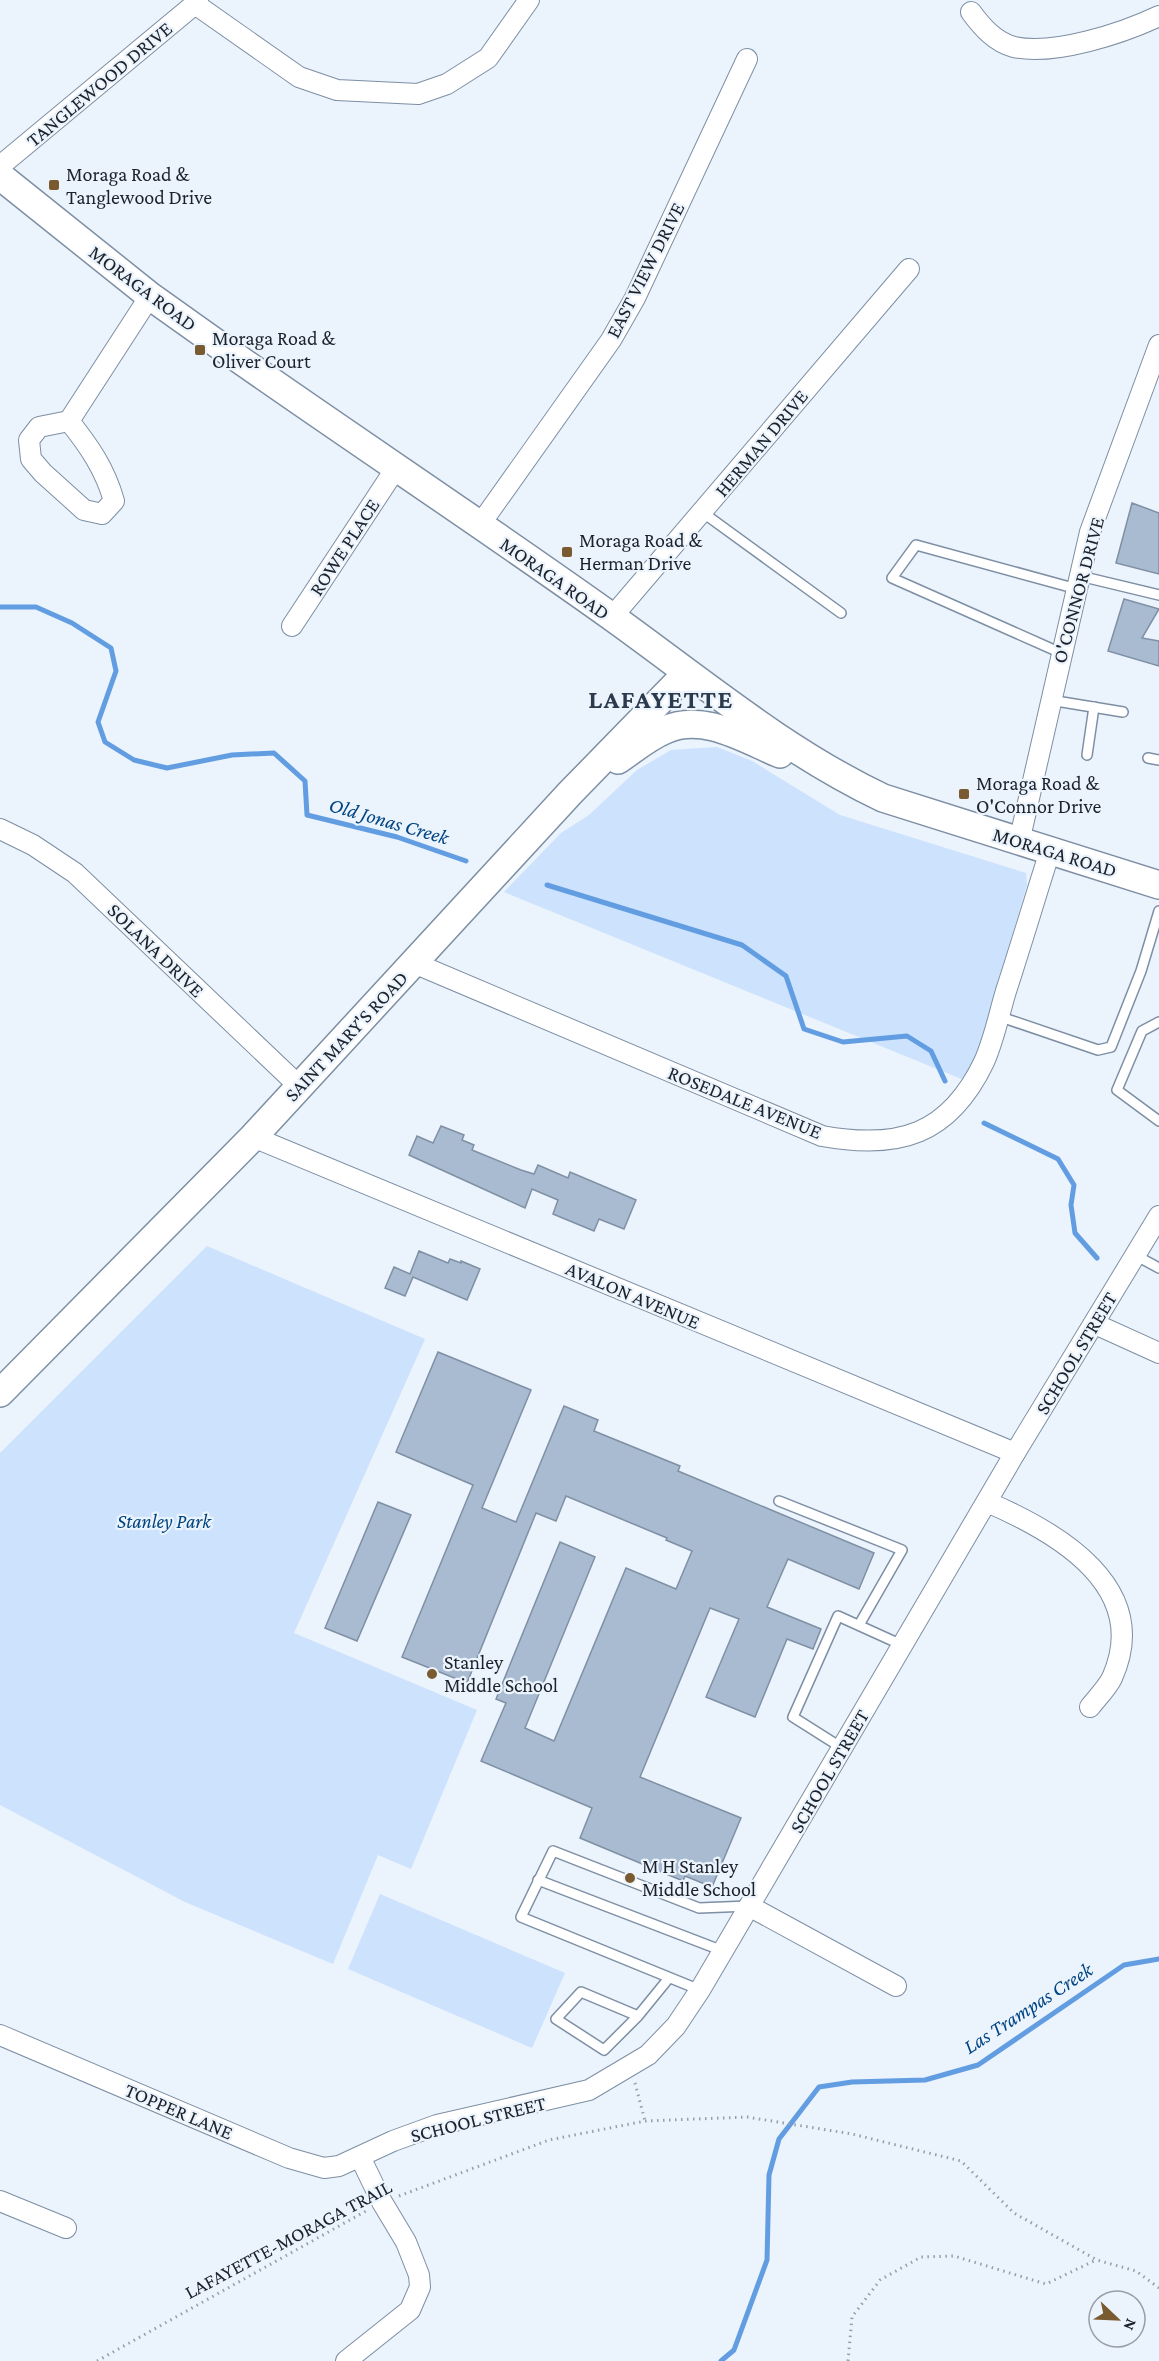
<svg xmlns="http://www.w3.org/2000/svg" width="1159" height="2361" viewBox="0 0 1159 2361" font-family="'Crimson Pro',serif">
  <rect width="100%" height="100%" fill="#ebf3fc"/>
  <g fill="#cce2fd">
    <polygon points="717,747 752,761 840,815 1026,873 1027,885 979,1047 964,1080 504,892 561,833 589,815 637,770 671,750"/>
    <polygon points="207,1246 425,1339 294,1633 477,1710 411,1869 378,1855 333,1964 185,1902 0,1805 0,1453"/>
    <polygon points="380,1894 565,1973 532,2048 348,1969"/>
  </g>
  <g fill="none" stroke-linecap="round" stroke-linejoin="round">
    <g stroke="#629de2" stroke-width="5">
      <polyline points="0,607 36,607 72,623 111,648 116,671 98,722 105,742 134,760 167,768 232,755 274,753 305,781 307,815 397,837 466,861"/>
      <polyline points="547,885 742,945 786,976 804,1029 843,1042 907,1036 931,1051 945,1081"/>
      <polyline points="984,1123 1058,1159 1074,1185 1071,1205 1075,1233 1097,1258"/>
      <polyline points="721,2361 734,2350 767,2260 769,2175 779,2139 819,2087 852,2082 925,2080 978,2065 1124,1965 1159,1959"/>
    </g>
  </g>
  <g fill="#a9bbd1" stroke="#7f90a5" stroke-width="1.5">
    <polygon points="1132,503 1159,513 1159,574 1116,563"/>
    <polygon points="1124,599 1159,609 1142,638 1159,641 1159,666 1108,651"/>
    <polygon points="441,1126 464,1135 462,1140 474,1145 472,1150 521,1170 534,1174 538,1165 568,1178 570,1172 636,1200 624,1229 599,1219 594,1231 553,1214 558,1200 532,1189 525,1208 409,1155 417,1136 433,1143"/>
    <polygon points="419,1251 448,1263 450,1259 461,1263 461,1261 480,1269 467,1300 413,1277 405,1296 385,1288 394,1267 410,1274"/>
    <polygon points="438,1352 531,1390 482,1508 516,1522 564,1406 598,1420 594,1431 680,1466 678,1471 874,1553 859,1589 788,1559 767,1607 821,1629 813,1649 787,1639 755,1717 706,1697 739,1619 710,1608 640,1777 741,1818 712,1887 685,1876 683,1881 580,1838 592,1808 481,1761 506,1703 496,1699 560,1542 595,1557 525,1728 554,1741 626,1568 676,1589 692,1551 666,1540 667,1538 566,1496 556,1521 536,1513 467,1683 402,1657 473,1485 396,1452"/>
    <polygon points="378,1502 411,1515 357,1641 325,1628"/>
  </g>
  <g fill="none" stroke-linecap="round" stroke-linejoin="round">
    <defs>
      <g id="lane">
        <polyline points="702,512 841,613"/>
        <polyline points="1080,576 1159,595"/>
        <polyline points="1061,653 892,578 916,545 1077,589"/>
        <polyline points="1050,700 1123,712"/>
        <polyline points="1087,755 1094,707"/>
        <polyline points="1148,758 1159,760"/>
        <polyline points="998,1016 1098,1050 1111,1047 1141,971 1159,911"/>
        <polyline points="1159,1022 1142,1031 1117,1090 1159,1121"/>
        <polyline points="1135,1255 1159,1268"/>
        <polyline points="779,1501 902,1550 859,1625"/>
        <polyline points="842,1748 793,1717 838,1616 902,1645"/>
        <polyline points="538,1880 723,1951"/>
        <polyline points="700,1990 521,1917 553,1851 699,1908 749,1906"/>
        <polyline points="638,2016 581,1992 556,2019 604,2050 638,2016 669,1978"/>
      </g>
      <g id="street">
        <polyline points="198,0 195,4 299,77 337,90 418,94 447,84 488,58 529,0"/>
        <path d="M971,12C982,27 995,42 1014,47C1054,56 1123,33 1159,16"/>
        <polyline points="0,166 195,4 196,0"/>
        <path d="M69,421C89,446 105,469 114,501L102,514L84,510L43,473L31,459L29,440L39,427L69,421L150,296"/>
        <polyline points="479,526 611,340 635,298 747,59"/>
        <polyline points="612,617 909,269"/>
        <polyline points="292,626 396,468"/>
        <polyline points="0,829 33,845 75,873 300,1087"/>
        <polyline points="1019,842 1090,532 1159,345"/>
        <path d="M414,963L822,1136C899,1150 949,1135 984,1062C994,1040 999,1014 1006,991C1021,945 1035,898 1050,851"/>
        <polyline points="253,1137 1015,1453"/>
        <polyline points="1095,1324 1159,1353"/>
        <path d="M987,1502C1057,1532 1153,1587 1112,1678C1107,1688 1097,1698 1090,1707"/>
        <polyline points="749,1906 896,1986"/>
        <polyline points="0,2035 289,2158 324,2168 339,2166 393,2141 437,2125 589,2090 648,2055 676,2026 700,1990 1015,1453 1159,1216"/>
        <polyline points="0,2201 66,2228"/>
        <polyline points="346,2361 410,2310 420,2287 419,2275 406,2242 382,2202 360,2157"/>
      </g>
      <g id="secondary">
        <path d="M0,176L150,296L209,338C342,432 479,522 612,617C700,680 784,751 883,798L1159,885"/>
        <path d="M618,760C633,750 648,737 665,730C703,712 746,740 780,754"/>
        <polyline points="0,1393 253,1137 570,793 686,674"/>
      </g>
    </defs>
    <use href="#lane" stroke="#7d8fa4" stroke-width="12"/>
    <use href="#street" stroke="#7d8fa4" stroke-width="22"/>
    <use href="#secondary" stroke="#7d8fa4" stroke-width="30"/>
    <g stroke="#979ea7" stroke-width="3" stroke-dasharray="1.5 4.5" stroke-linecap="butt">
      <polyline points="635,2083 645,2121"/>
      <polyline points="399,2196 549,2140 645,2121 747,2117 852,2134 961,2161 1014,2213 1097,2260 1136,2271 1159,2288"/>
      <polyline points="97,2361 366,2211"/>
      <polyline points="848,2361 852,2317 880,2280 921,2257 954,2256 1046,2284 1096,2260"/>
    </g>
    <use href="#lane" stroke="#fff" stroke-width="9"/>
    <use href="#street" stroke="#fff" stroke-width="20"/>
    <use href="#secondary" stroke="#fff" stroke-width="27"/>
  </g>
  <g fill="#7a5a30" stroke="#ebf3fc" stroke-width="2">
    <rect x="48" y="179" width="12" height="12" rx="3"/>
    <rect x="194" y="344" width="12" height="12" rx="3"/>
    <rect x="561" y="546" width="12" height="12" rx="3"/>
    <rect x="958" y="788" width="12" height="12" rx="3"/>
    <circle cx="432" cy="1674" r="6"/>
    <circle cx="630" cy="1878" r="6"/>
  </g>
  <g text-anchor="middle" stroke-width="4.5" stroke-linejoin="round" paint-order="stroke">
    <g font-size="20" fill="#1c222b" stroke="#ebf3fc">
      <text transform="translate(99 84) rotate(-40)" y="7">TANGLEWOOD DRIVE</text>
      <text transform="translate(645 270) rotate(-63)" y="7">EAST VIEW DRIVE</text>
      <text transform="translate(143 288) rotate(37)" y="7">MORAGA ROAD</text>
      <text transform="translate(761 443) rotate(-50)" y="7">HERMAN DRIVE</text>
      <text transform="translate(344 547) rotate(-57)" y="7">ROWE PLACE</text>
      <text transform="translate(555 578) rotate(35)" y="7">MORAGA ROAD</text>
      <text transform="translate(1078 590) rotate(-75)" y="7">O'CONNOR DRIVE</text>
      <text transform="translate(1055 852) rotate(17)" y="7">MORAGA ROAD</text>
      <text transform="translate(156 950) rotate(44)" y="7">SOLANA DRIVE</text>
      <text transform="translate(346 1036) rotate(-47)" y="7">SAINT MARY'S ROAD</text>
      <text transform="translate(745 1102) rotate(22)" y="7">ROSEDALE AVENUE</text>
      <text transform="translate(633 1295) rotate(23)" y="7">AVALON AVENUE</text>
      <text transform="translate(1076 1353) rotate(-59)" y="7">SCHOOL STREET</text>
      <text transform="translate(829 1771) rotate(-60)" y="7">SCHOOL STREET</text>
      <text transform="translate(179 2111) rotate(23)" y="7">TOPPER LANE</text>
      <text transform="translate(478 2119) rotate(-14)" y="7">SCHOOL STREET</text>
      <text transform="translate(288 2239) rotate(-28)" y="7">LAFAYETTE-MORAGA TRAIL</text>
    </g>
    <g font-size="20" fill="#1c222b" stroke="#ebf3fc" text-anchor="start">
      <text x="66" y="181">Moraga Road &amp;<tspan x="66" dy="23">Tanglewood Drive</tspan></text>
      <text x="212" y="345">Moraga Road &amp;<tspan x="212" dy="23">Oliver Court</tspan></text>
      <text x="579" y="547">Moraga Road &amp;<tspan x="579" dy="23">Herman Drive</tspan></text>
      <text x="976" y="790">Moraga Road &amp;<tspan x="976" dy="23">O'Connor Drive</tspan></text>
      <text x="444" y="1669">Stanley<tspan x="444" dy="23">Middle School</tspan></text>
      <text x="642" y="1873">M H Stanley<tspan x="642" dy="23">Middle School</tspan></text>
    </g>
    <g font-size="20" font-style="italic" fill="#004481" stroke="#ebf3fc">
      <text x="164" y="1528">Stanley Park</text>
    </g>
    <g font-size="21" font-style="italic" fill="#024684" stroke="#ebf3fc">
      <text transform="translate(389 821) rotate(16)" y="7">Old Jonas Creek</text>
      <text transform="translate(1028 2008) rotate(-33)" y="7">Las Trampas Creek</text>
    </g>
    <g font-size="26" font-weight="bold" letter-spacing="1.5" fill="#2b3a4c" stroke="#ebf3fc">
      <text x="661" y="708">LAFAYETTE</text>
    </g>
  </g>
  <g transform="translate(1117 2319) rotate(113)"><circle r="28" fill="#ebf3fc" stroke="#989fa8" stroke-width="1.5"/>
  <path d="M0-4.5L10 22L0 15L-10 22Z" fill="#7a5a30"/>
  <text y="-9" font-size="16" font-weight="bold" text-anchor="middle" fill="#1c222b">N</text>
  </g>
</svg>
